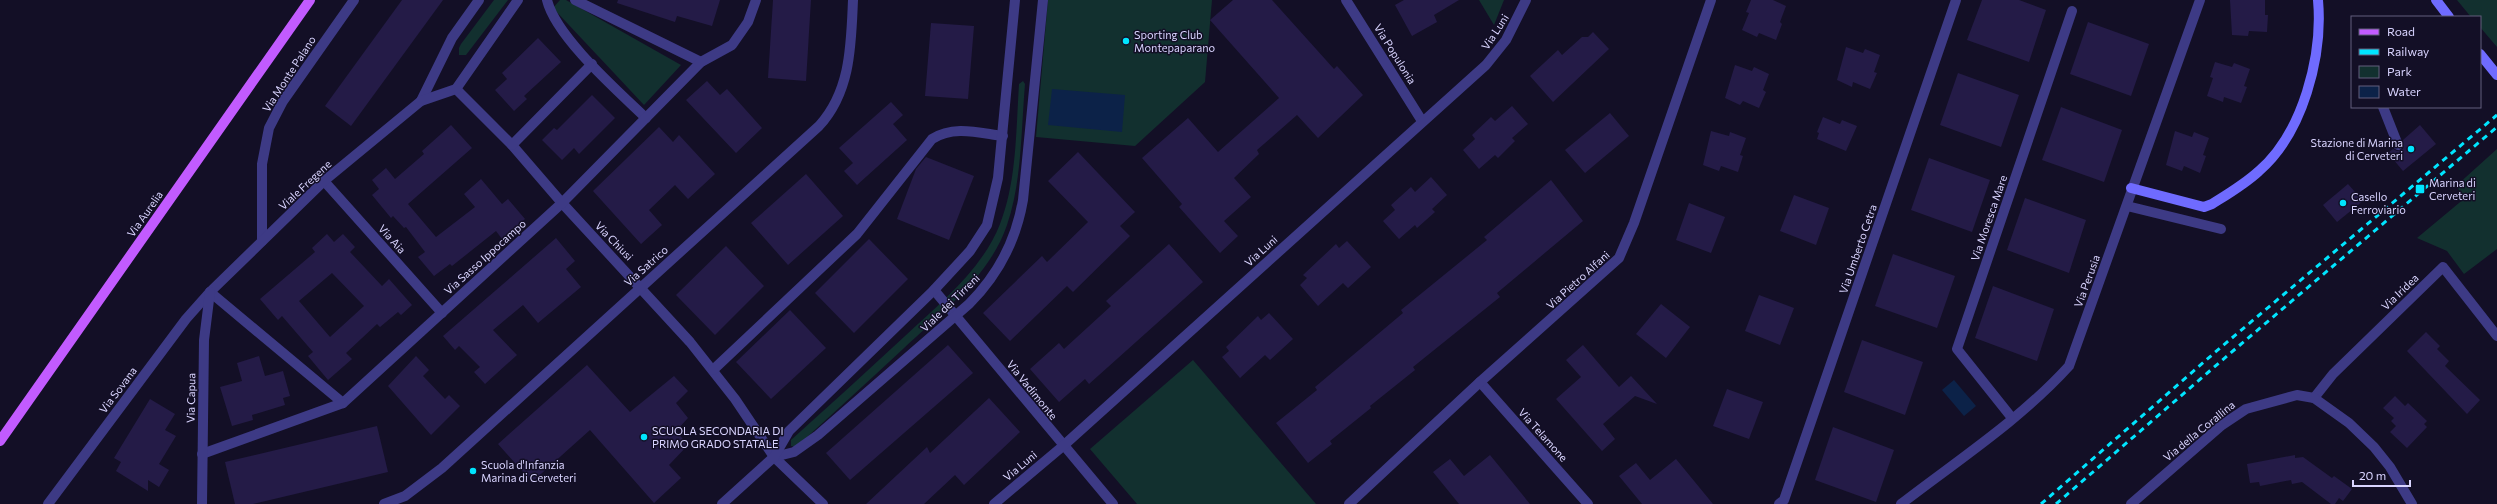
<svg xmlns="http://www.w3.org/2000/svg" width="2497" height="504" viewBox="0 0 2497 504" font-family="Commissioner,sans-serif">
  <rect width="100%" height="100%" fill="#130f26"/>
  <g fill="#12302f">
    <polygon points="494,0 508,0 466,55 459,55 459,48 461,44"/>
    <polygon points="560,0 566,0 681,65 644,105 553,8"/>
    <polygon points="1048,0 1212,0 1205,82 1135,146 1036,137"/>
    <polygon points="1479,0 1504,0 1494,25"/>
    <polygon points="2457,0 2497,0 2497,47 2480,27 2480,17 2471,17"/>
    <path d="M1023,81L1025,84C1021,131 1022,181 1007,225C990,276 941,313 903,349C868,382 832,414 796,447L791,446V440C829,406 867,371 905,336C940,303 982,270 1000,224C1017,181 1016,129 1019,84Z"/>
    <polygon points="2497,149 2497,249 2464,274 2447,251 2417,238 2465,198 2456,186"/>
    <polygon points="1193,360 1316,504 1137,504 1090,449"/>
  </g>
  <g fill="#0c2248">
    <polygon points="1052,89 1125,95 1122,132 1048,125"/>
    <polygon points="1954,380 1976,406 1964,416 1942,390"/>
  </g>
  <g fill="#241b47" fill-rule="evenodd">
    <polygon points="402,0 443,0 351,126 325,106"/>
    <polygon points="618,0 720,0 712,26 677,16 675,22 617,3"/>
    <polygon points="773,0 811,0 806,81 768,78"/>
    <polygon points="1233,0 1272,0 1334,69 1337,66 1363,95 1318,138 1297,115 1257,150 1259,154 1234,178 1251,197 1224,221 1238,236 1220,253 1179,207 1182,204 1142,158 1188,118 1218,152 1279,98 1210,20"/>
    <polygon points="1404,0 1459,0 1434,15 1437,22 1412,36 1395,5"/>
    <polygon points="1751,0 1773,0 1786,6 1780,22 1782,24 1776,40 1759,33 1757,37 1742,30 1749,13 1746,12"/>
    <polygon points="1982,0 2019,0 2046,10 2029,62 1967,40"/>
    <polygon points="2230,0 2265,0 2265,15 2268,15 2267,32 2249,31 2248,36 2232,35"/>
    <polygon points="2088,22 2149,44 2131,96 2070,74"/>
    <polygon points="931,23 974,26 968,99 925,96"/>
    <polygon points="1593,32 1609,49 1553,102 1530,76 1558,50 1562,55 1582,37 1588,37"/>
    <polygon points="538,38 561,62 524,96 527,99 514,111 495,90 507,79 502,73"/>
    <polygon points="1846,47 1863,53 1865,49 1880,55 1874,72 1877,73 1870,89 1853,82 1852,87 1837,80"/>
    <polygon points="2215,62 2232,67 2234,63 2250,69 2244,86 2247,87 2241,103 2224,97 2223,102 2207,96 2213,78 2210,77"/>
    <polygon points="1735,65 1752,71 1754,67 1769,74 1763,90 1766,92 1759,108 1743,101 1740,105 1725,98"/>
    <polygon points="1958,73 2019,95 2001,147 1940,125"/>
    <polygon points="707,81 720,95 727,89 762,128 736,153 686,100"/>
    <polygon points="592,95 615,118 579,154 574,148 562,160 542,140 554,128 557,130"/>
    <polygon points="891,102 903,115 893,124 907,140 857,185 844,171 853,163 839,148"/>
    <polygon points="1512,106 1528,124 1512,138 1515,141 1498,158 1495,155 1479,169 1463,150 1475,139 1472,135 1491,117 1495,121"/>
    <polygon points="2061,107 2122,130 2104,182 2042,160"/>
    <polygon points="1610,113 1629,136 1585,173 1565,150"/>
    <polygon points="1823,117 1840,124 1842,120 1857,126 1846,151 1817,139 1819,133 1817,132"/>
    <polygon points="451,125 472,148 408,204 436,237 475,207 464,194 481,179 502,204 508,199 525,219 502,239 496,231 452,266 450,264 434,276 418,257 425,252 406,227 404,228 393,216 391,218 372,195 379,189 372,180 386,168 395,179 424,154 422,151"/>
    <polygon points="2420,125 2436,144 2403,171 2388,153 2393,149 2397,151 2403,149 2403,140"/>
    <polygon points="659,127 673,142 679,135 715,174 688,199 675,185 649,210 662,225 641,244 593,191"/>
    <polygon points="1711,131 1729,136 1730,132 1746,138 1740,155 1743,156 1738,172 1721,166 1719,171 1703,165"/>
    <polygon points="2175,131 2192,137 2194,132 2209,138 2203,155 2206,156 2200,173 2184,166 2182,171 2166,165"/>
    <polygon points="1078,152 1135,212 1120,226 1130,236 1073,292 1067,286 1010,341 983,313 1042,256 1047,262 1088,222 1048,181"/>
    <polygon points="926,157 974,176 949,240 897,219 916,169"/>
    <polygon points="1929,158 1990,180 1972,232 1911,210"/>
    <polygon points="806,174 843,216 788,265 751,223"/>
    <polygon points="1431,177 1447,195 1432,209 1435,212 1417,228 1415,225 1399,239 1383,221 1395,210 1391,205 1411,187 1415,192"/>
    <polygon points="1551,180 1583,221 1497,293 1500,297 1413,367 1415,370 1370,406 1371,408 1330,441 1332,444 1308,463 1276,423 1317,390 1315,387 1403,313 1401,310 1487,240 1484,237"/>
    <polygon points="2348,184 2363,201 2337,222 2323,205"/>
    <polygon points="1794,195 1829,208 1816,245 1780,231"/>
    <polygon points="2025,198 2086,220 2069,273 2007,250"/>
    <polygon points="1689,203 1725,217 1711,253 1676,240"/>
    <path d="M327,234L334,242L343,234L355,247L350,252L382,286L389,279L412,305L401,315L398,312L380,327L377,324L346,353L352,359L328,380L308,356L313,352L282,316L278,320L260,299L315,252L312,248ZM332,273L364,306L330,337L299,301Z"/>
    <polygon points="556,238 575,261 566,269 581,287 538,323 523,305 493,330 517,355 485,384 474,372 480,367 459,346 455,350 443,336"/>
    <polygon points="869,239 908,279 854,333 815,293"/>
    <polygon points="1347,241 1371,267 1348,288 1343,283 1318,306 1300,285 1307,278 1303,275 1336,244 1339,248"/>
    <polygon points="1169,244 1203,282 1089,384 1085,379 1059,402 1030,369 1059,343 1064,349 1111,306 1106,301"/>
    <polygon points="726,246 764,286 715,335 676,295"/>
    <polygon points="1893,254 1955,276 1937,328 1875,306"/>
    <polygon points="1993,286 2054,309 2037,361 1975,338"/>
    <polygon points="1759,295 1794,308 1780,345 1745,331"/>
    <polygon points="1661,304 1690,327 1666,358 1636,334"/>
    <polygon points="790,310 826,348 771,399 736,362"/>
    <polygon points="1269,313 1293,339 1270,360 1265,355 1240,378 1222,357 1229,351 1226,347 1258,316 1261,320"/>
    <polygon points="2426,332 2440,346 2437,349 2449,361 2445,366 2480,400 2467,414 2407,351"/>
    <polygon points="1862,340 1923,362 1905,415 1844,392"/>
    <polygon points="948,345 973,373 850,480 826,453"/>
    <polygon points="1583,345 1619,387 1631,376 1657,404 1635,396 1603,424 1615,439 1602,451 1556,399 1581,377 1566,360"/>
    <polygon points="259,356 265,376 283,371 290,396 283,398 285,405 252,415 253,420 232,426 220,387 242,381 237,363"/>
    <polygon points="416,356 429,370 423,376 445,399 449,395 460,406 431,435 388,386"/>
    <polygon points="587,365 630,412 674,376 688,391 676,403 688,418 676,431 688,445 669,465 681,478 654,503 590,430 532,482 498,444"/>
    <polygon points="1727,389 1763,402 1749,439 1713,426"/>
    <polygon points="2395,396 2405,406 2408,403 2427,421 2424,424 2427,427 2407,448 2390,432 2396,426 2391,421 2394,418 2383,408"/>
    <polygon points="989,398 1020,432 964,485 955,475 924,504 866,504 927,447 930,453"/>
    <polygon points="150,399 175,414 165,430 176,436 159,464 169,470 159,487 148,480 148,491 116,471 121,462 114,458"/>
    <polygon points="377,426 388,472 253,504 235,504 225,462"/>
    <polygon points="1833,427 1894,450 1876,502 1815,480"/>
    <polygon points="1490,455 1530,504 1459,504 1433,472 1450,459 1464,476"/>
    <polygon points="2295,455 2295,458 2303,457 2332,478 2334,476 2352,489 2343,501 2339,498 2335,504 2331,504 2302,482 2292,484 2291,480 2260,486 2259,482 2250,483 2247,464"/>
    <polygon points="1676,459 1713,504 1642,504 1619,476 1636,463 1650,480"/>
  </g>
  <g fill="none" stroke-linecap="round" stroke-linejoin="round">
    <g stroke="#3d3a85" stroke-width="10">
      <path d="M547,0C556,37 618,91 646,118"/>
      <polyline points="575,0 701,62"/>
      <polyline points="1346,0 1422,121"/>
      <polyline points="456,89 512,145 562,203 690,342 735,399 774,457 823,504"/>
      <polyline points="421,101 452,38 479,0"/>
      <polyline points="2383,107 2398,145"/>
      <polyline points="512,145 592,64"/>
      <polyline points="324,181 442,313"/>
      <polyline points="2127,206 2221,229"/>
      <polyline points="262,241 262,164 269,128 283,101 354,0"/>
      <polyline points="934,290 1113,504"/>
      <polyline points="210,292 343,403 562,203 701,62 732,45 748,22 756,0"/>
      <path d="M713,370L857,234L932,139C954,125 979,133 1003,136"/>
      <polyline points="1480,382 1588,504"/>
      <polyline points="2314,398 2333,374 2443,267 2497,336"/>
      <polyline points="2012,418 1957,349 2072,11"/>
      <polyline points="202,454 343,403"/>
      <path d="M774,457L794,452L818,435L969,304C998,275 1016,241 1023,200L1043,0"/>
      <polyline points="48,504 186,319 210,292 324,181 421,101 456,89 518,0"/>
      <polyline points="202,504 204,340 210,292"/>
      <path d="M384,504L405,496L442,468L819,126C851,91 851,45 853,0"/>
      <polyline points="722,504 774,457 789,431 934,290 970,251 987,225 998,178 1015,0"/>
      <polyline points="994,504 1063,446 1486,65 1506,40 1526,0"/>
      <polyline points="1349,504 1480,382 1619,258 1634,223 1711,0"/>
      <polyline points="1779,504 1784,500 1956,0"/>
      <path d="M1901,504C1958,460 2021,419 2069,366L2200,0"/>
      <polyline points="2131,504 2222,425 2246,409 2297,395 2314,398 2349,423 2374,447 2390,467 2412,504"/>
    </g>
    <g stroke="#6f6bff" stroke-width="10">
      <polyline points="2436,0 2449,17"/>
      <polyline points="2480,54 2497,75"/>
      <path d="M2131,188L2204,207L2212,204C2228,194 2245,184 2259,171C2303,133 2323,56 2318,0"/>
    </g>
    <polyline stroke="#c25bff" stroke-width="10" points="0,441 310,0"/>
    <g stroke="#00e5ff" stroke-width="3" stroke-dasharray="6 5" stroke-linecap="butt">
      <polyline points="2041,504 2220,348 2497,115"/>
      <polyline points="2056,504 2227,356 2497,127"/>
    </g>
  </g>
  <g fill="#00e5ff" stroke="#130f26" stroke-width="1.5">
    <circle cx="1126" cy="41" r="4"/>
    <circle cx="2411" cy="149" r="4"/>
    <rect x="2415" y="184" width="10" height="10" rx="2"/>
    <circle cx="2343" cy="203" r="4"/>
    <circle cx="644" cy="437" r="4"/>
    <circle cx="473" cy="471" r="4"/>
  </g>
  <g text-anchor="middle" stroke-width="3" stroke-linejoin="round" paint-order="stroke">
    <g font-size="11" fill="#d9d4ff" stroke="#130f26">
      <text transform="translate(1495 32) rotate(-57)" y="4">Via Luni</text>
      <text transform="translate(1395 54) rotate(58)" y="4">Via Populonia</text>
      <text transform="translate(289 74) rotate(-57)" y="4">Via Monte Palano</text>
      <text transform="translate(305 185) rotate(-43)" y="4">Viale Fregene</text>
      <text transform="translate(145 214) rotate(-55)" y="4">Via Aurelia</text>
      <text transform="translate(1989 218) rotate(-71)" y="4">Via Moresca Mare</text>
      <text transform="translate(392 239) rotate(48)" y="4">Via Aia</text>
      <text transform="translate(614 241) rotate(46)" y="4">Via Chiusi</text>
      <text transform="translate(1858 249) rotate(-71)" y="4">Via Umberto Cetra</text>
      <text transform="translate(1261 251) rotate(-42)" y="4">Via Luni</text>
      <text transform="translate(485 257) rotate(-42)" y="4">Via Sasso Ippocampo</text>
      <text transform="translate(646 266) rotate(-42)" y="4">Via Satrico</text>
      <text transform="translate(1578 280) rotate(-42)" y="4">Via Pietro Alfani</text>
      <text transform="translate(2087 281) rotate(-70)" y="4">Via Perusia</text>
      <text transform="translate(2400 292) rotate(-44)" y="4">Via Iridea</text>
      <text transform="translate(950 303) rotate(-44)" y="4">Viale dei Tirreni</text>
      <text transform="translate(118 390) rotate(-53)" y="4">Via Sovana</text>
      <text transform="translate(1032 390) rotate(51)" y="4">Via Vadimonte</text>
      <text transform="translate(191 398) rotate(-89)" y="4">Via Capua</text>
      <text transform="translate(2199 431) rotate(-39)" y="4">Via della Corallina</text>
      <text transform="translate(1543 435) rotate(48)" y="4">Via Telamone</text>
      <text transform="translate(1020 466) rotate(-40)" y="4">Via Luni</text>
    </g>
    <g font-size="11" fill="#d9d4ff" stroke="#130f26" text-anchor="start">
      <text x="1134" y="39">Sporting Club<tspan x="1134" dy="13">Montepaparano</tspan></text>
      <text x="2403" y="147" text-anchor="end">Stazione di Marina<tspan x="2403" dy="13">di Cerveteri</tspan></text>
      <text x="2429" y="187">Marina di<tspan x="2429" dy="13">Cerveteri</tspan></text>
      <text x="2351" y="201">Casello<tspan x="2351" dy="13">Ferroviario</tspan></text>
      <text x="652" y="435">SCUOLA SECONDARIA DI<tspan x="652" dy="13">PRIMO GRADO STATALE</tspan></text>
      <text x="481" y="469">Scuola d'Infanzia<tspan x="481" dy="13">Marina di Cerveteri</tspan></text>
    </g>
  </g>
  <rect x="2351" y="16" width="130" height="92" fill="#130f26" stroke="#625e7d"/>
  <rect x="2359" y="29" width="20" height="6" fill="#c25bff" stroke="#625e7d"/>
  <text x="2387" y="36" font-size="12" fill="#d9d4ff">Road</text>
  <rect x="2359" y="49" width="20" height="6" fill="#00e5ff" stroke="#625e7d"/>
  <text x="2387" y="56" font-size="12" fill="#d9d4ff">Railway</text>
  <rect x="2359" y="66" width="20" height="12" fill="#12302f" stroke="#625e7d"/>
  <text x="2387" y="76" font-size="12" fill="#d9d4ff">Park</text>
  <rect x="2359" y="86" width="20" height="12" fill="#0c2248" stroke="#625e7d"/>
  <text x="2387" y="96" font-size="12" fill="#d9d4ff">Water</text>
  <path d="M2353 480v6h57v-6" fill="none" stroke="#d9d4ff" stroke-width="2"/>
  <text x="2359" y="480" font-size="12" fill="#d9d4ff" stroke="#130f26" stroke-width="3" paint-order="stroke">20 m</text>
</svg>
